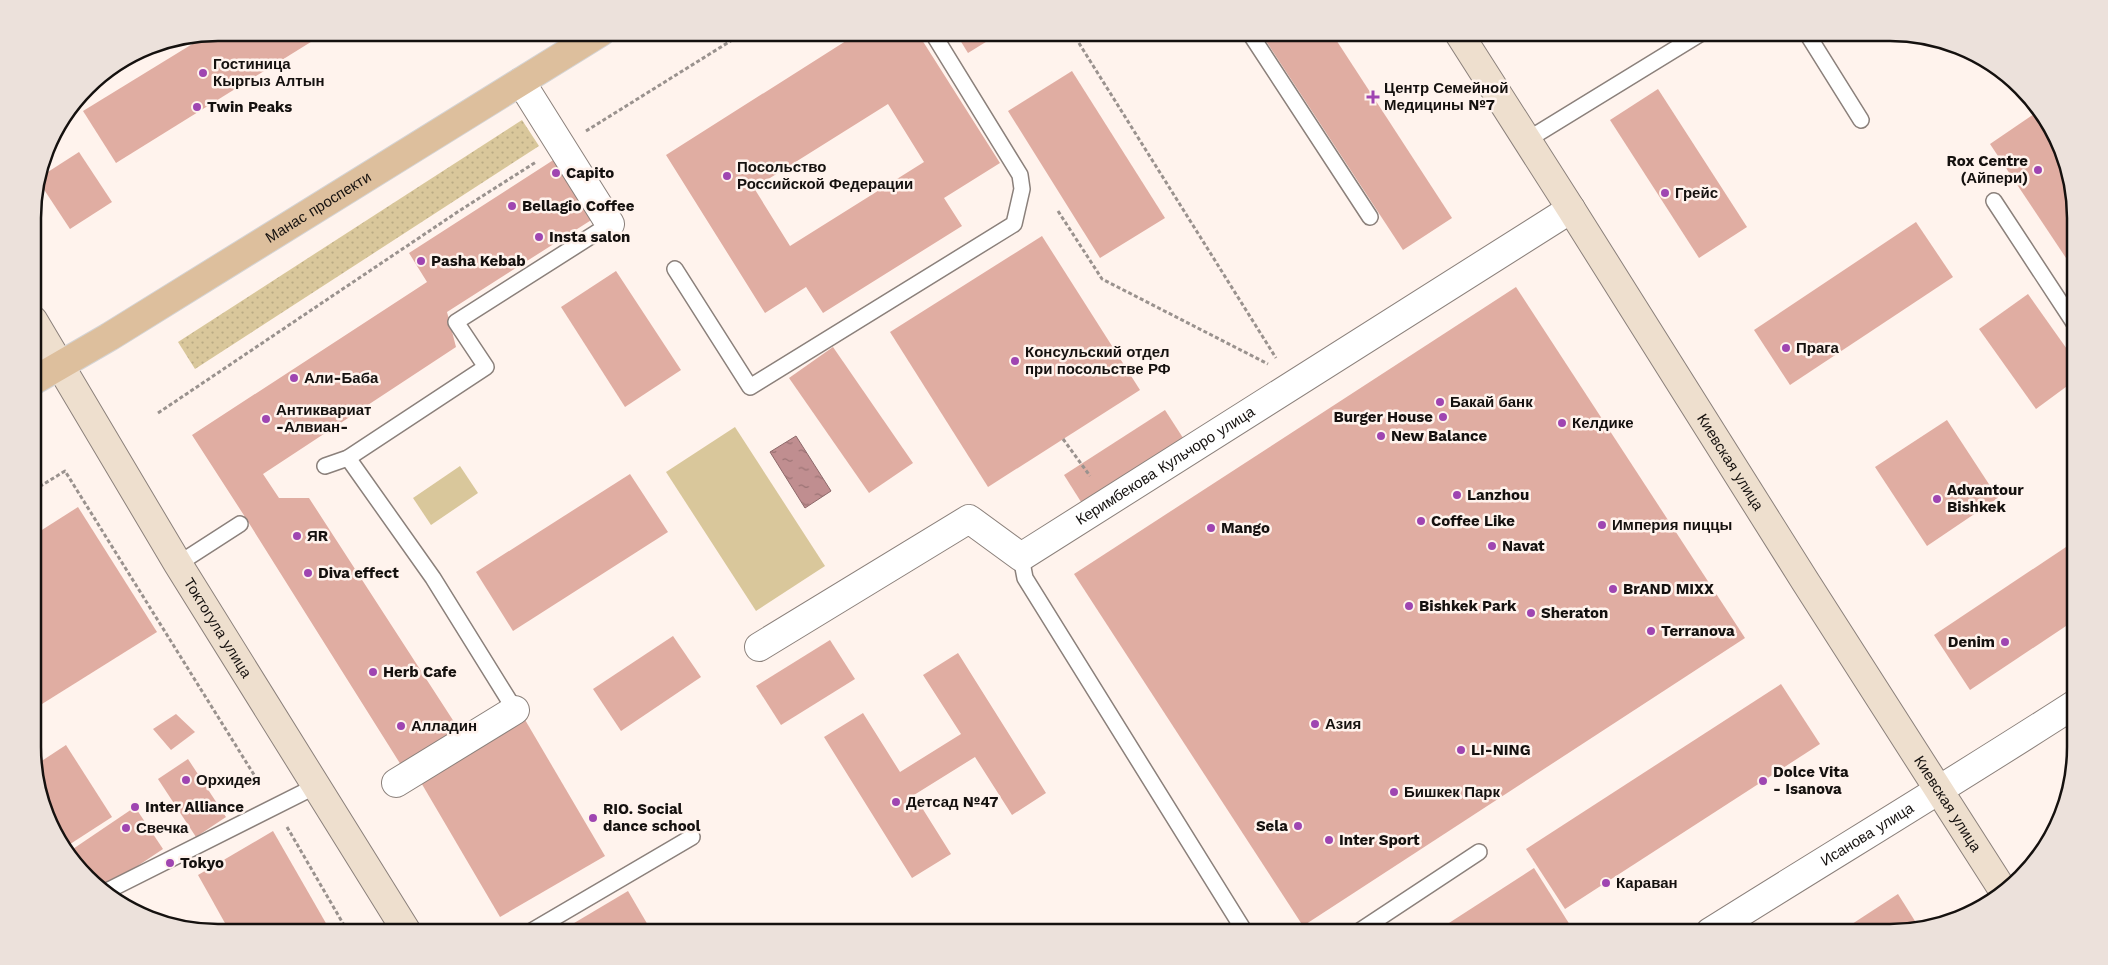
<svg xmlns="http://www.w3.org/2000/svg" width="2108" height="965" viewBox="0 0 2108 965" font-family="'Work Sans',sans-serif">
  <defs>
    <pattern id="grass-dots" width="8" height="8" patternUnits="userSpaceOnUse" patternTransform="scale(1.25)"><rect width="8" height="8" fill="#d9c79b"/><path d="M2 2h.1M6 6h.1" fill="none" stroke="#b9aa84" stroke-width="1.8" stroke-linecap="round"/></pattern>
    <pattern id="water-ripples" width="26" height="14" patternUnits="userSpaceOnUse" patternTransform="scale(1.25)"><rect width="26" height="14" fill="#c08e90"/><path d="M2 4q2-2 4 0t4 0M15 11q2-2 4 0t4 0" fill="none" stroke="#9b7374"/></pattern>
  </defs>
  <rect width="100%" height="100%" fill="#fff3ed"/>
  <polygon fill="url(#grass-dots)" points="522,120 539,146 195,369 178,342"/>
  <g fill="#d9c79b">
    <polygon points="735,427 825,566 756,611 666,472"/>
    <polygon points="460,466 478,493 431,525 413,498"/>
  </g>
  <polygon fill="url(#water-ripples)" stroke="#8d6869" points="796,436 831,491 805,508 770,452"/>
  <g fill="#e0ada2" fill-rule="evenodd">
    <polygon points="218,32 327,32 116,163 83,111 207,35"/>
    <path d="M860,32H917L1000,163L944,198L962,226L823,313L806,287L765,313L666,155ZM888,104L924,162L790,246L754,188Z"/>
    <polygon points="955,32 1002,32 968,53"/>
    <polygon points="1260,32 1331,32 1452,218 1403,250"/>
    <polygon points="1072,71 1165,218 1100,258 1008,111"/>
    <polygon points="1658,89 1747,227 1699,258 1610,120"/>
    <polygon points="2040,110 2062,147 2074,194 2074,270 1990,144"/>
    <polygon points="79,152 112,202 70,229 39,182 40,177"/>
    <polygon points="558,157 596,217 447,312 456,347 263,474 279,498 309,498 458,728 401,765 247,520 192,435 427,282 409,253"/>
    <polygon points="1916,222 1953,277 1790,385 1754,330"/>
    <polygon points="1042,236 1140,390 988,487 890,332"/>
    <polygon points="616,271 681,370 625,407 561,307"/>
    <polygon points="1516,287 1745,638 1303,926 1074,574"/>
    <polygon points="2028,294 2074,359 2074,381 2036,409 1979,329"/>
    <polygon points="833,347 913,463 869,493 789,378"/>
    <polygon points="1165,410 1185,441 1083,505 1064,475"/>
    <polygon points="1947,420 1998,498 1927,546 1875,467"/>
    <polygon points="630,474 668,532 513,631 476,572"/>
    <polygon points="78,507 157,632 34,709 34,535"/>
    <polygon points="2075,541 2075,620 1970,690 1934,635"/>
    <polygon points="673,636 701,677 621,731 593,689"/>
    <polygon points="830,640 855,679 781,725 756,686"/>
    <polygon points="958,653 1046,793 1012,815 975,757 914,795 951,854 912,878 824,737 863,713 900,772 961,734 923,675"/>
    <polygon points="1781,684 1820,744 1565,909 1526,849"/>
    <polygon points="521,713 605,856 500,917 416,774"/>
    <polygon points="176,714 195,732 171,750 153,729"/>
    <polygon points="66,745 112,817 64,848 47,818 34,766"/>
    <polygon points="188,759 226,817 196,837 158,779"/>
    <polygon points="135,807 163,849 106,887 71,860 67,853"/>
    <polygon points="273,831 331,932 230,932 198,875"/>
    <polygon points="1534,868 1570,925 1559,932 1435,932"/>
    <polygon points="628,891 652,932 559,932"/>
    <polygon points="1898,894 1920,929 1902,932 1857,932 1852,924"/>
  </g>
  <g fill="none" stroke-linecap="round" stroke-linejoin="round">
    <defs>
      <g id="service">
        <polyline points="1249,32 1370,217"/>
        <polyline points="1806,32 1861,120"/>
        <polyline points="1527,140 1703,32"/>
        <polyline points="1994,201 2074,323"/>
        <polyline points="675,269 750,387 1014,224 1022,189 1020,175 932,32"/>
        <polyline points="348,458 433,578 515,710"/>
        <polyline points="325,466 348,458 486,367 456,322 610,224"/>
        <polyline points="1021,557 1025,578 1245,932"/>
        <polyline points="178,564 240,524"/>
        <polyline points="109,890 316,786"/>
        <polyline points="530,932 692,837"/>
        <polyline points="1358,932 1479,852"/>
      </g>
      <g id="minor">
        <polyline points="521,82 610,224"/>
        <path id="s1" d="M759,647L969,519L1021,557L1571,209"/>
        <polyline points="396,783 515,710"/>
      </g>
      <g id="tertiary">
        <path id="s2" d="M1710,932C1831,856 1954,782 2075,704"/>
      </g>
      <g id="secondary">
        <path id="s3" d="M1458,32L1571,209L1805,581L2004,892"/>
        <path id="s4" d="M33,320L178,564L407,932"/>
      </g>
      <g id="primary">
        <path id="s5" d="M33,381L109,337L601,32"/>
      </g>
    </defs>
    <use href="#service" stroke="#8b807b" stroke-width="18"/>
    <use href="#minor" stroke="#8b807b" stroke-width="30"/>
    <use href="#tertiary" stroke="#8b807b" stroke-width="30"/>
    <use href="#secondary" stroke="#8b807b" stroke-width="30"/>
    <use href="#primary" stroke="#d5d4d4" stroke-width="30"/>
    <g stroke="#9a928e" stroke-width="3" stroke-dasharray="4 2.5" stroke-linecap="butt">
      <polyline points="1072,32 1276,358"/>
      <polyline points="586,131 745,32"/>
      <polyline points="1058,211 1102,279 1268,364"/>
      <polyline points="158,413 459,211 536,162"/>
      <polyline points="1063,439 1090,476"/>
      <polyline points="34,490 65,471 261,786"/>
      <polyline points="287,827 348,932"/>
    </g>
    <use href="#service" stroke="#fff" stroke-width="15"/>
    <use href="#minor" stroke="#fff" stroke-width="28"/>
    <use href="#tertiary" stroke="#fff" stroke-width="28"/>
    <use href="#secondary" stroke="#eedfce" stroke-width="28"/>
    <use href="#primary" stroke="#ddbf9d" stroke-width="28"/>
  </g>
  <g fill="#9f45b1" stroke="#fff3ed" stroke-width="2">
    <circle cx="203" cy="73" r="5"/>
    <path d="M1370.5 89.5h5v5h5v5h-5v5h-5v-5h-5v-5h5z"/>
    <circle cx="197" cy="107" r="5"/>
    <circle cx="2038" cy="170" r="5"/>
    <circle cx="556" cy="173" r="5"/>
    <circle cx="727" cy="176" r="5"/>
    <circle cx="1665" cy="193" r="5"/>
    <circle cx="512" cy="206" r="5"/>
    <circle cx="539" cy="237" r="5"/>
    <circle cx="421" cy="261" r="5"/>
    <circle cx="1786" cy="348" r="5"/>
    <circle cx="1015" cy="361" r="5"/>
    <circle cx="294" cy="378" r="5"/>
    <circle cx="1440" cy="402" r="5"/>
    <circle cx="1443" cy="417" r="5"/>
    <circle cx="266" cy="419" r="5"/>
    <circle cx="1562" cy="423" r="5"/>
    <circle cx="1381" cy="436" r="5"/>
    <circle cx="1457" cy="495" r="5"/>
    <circle cx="1937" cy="499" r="5"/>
    <circle cx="1421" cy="521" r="5"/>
    <circle cx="1602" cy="525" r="5"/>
    <circle cx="1211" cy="528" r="5"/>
    <circle cx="297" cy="536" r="5"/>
    <circle cx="1492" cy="546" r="5"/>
    <circle cx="308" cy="573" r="5"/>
    <circle cx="1613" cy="589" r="5"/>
    <circle cx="1409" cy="606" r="5"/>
    <circle cx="1531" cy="613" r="5"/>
    <circle cx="1651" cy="631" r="5"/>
    <circle cx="2005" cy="642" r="5"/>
    <circle cx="373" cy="672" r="5"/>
    <circle cx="1315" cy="724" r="5"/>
    <circle cx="401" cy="726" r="5"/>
    <circle cx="1461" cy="750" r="5"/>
    <circle cx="186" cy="780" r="5"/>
    <circle cx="1763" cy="781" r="5"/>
    <circle cx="1394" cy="792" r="5"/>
    <circle cx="896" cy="802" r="5"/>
    <circle cx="135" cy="807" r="5"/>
    <circle cx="593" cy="818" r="5"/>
    <circle cx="1298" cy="826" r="5"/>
    <circle cx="126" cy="828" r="5"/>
    <circle cx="1329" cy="840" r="5"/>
    <circle cx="170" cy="863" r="5"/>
    <circle cx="1606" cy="883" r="5"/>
  </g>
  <g text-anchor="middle" stroke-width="5" stroke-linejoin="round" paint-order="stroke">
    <g font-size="15" font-weight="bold" fill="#15110f" stroke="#fff3ed" text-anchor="start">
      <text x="213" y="69">Гостиница<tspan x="213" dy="17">Кыргыз Алтын</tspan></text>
      <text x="1384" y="93">Центр Семейной<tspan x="1384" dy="17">Медицины №7</tspan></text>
      <text x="207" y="112">Twin Peaks</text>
      <text x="2028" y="166" text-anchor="end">Rox Centre<tspan x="2028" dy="17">(Айпери)</tspan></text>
      <text x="737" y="172">Посольство<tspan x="737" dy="17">Российской Федерации</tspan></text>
      <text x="566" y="178">Capito</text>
      <text x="1675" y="198">Грейс</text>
      <text x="522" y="211">Bellagio Coffee</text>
      <text x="549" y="242">Insta salon</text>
      <text x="431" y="266">Pasha Kebab</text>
      <text x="1796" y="353">Прага</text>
      <text x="1025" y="357">Консульский отдел<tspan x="1025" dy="17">при посольстве РФ</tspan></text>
      <text x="304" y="383">Али-Баба</text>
      <text x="1450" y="407">Бакай банк</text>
      <text x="276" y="415">Антиквариат<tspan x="276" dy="17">-Алвиан-</tspan></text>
      <text x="1433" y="422" text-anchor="end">Burger House</text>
      <text x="1572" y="428">Келдике</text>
      <text x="1391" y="441">New Balance</text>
      <text x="1947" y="495">Advantour<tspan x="1947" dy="17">Bishkek</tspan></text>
      <text x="1467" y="500">Lanzhou</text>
      <text x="1431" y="526">Coffee Like</text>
      <text x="1612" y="530">Империя пиццы</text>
      <text x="1221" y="533">Mango</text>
      <text x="307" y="541">ЯR</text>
      <text x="1502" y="551">Navat</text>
      <text x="318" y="578">Diva effect</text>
      <text x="1623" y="594">BrAND MIXX</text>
      <text x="1419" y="611">Bishkek Park</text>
      <text x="1541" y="618">Sheraton</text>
      <text x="1661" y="636">Terranova</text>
      <text x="1995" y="647" text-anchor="end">Denim</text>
      <text x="383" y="677">Herb Cafe</text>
      <text x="1325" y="729">Азия</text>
      <text x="411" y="731">Алладин</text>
      <text x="1471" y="755">LI-NING</text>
      <text x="1773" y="777">Dolce Vita<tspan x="1773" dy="17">- Isanova</tspan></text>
      <text x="196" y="785">Орхидея</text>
      <text x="1404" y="797">Бишкек Парк</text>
      <text x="906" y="807">Детсад №47</text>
      <text x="145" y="812">Inter Alliance</text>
      <text x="603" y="814">RIO. Social<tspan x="603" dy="17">dance school</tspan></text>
      <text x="1288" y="831" text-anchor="end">Sela</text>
      <text x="136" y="833">Свечка</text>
      <text x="1339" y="845">Inter Sport</text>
      <text x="180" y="868">Tokyo</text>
      <text x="1616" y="888">Караван</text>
    </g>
    <g font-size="15" fill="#15110f" stroke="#fff3ed">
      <text dy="5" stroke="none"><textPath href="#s5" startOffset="334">Манас проспекти</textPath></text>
      <text dy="5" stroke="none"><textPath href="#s3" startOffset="509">Киевская улица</textPath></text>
      <text dy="5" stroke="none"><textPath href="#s1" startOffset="481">Керимбекова Кульчоро улица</textPath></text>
      <text dy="5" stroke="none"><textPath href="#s4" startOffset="359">Токтогула улица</textPath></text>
      <text dy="5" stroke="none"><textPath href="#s3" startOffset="914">Киевская улица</textPath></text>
      <text dy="5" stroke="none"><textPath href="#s2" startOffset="185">Исанова улица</textPath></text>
    </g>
  </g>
  <path d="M0 0H2108V965H0ZM218 41H1890A177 177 0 0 1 2067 218V747A177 177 0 0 1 1890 924H218A177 177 0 0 1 41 747V218A177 177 0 0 1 218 41Z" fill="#ece1db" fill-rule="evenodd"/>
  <path fill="none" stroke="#15110f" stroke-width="2.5" d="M218 41H1890A177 177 0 0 1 2067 218V747A177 177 0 0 1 1890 924H218A177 177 0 0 1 41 747V218A177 177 0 0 1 218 41Z"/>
</svg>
